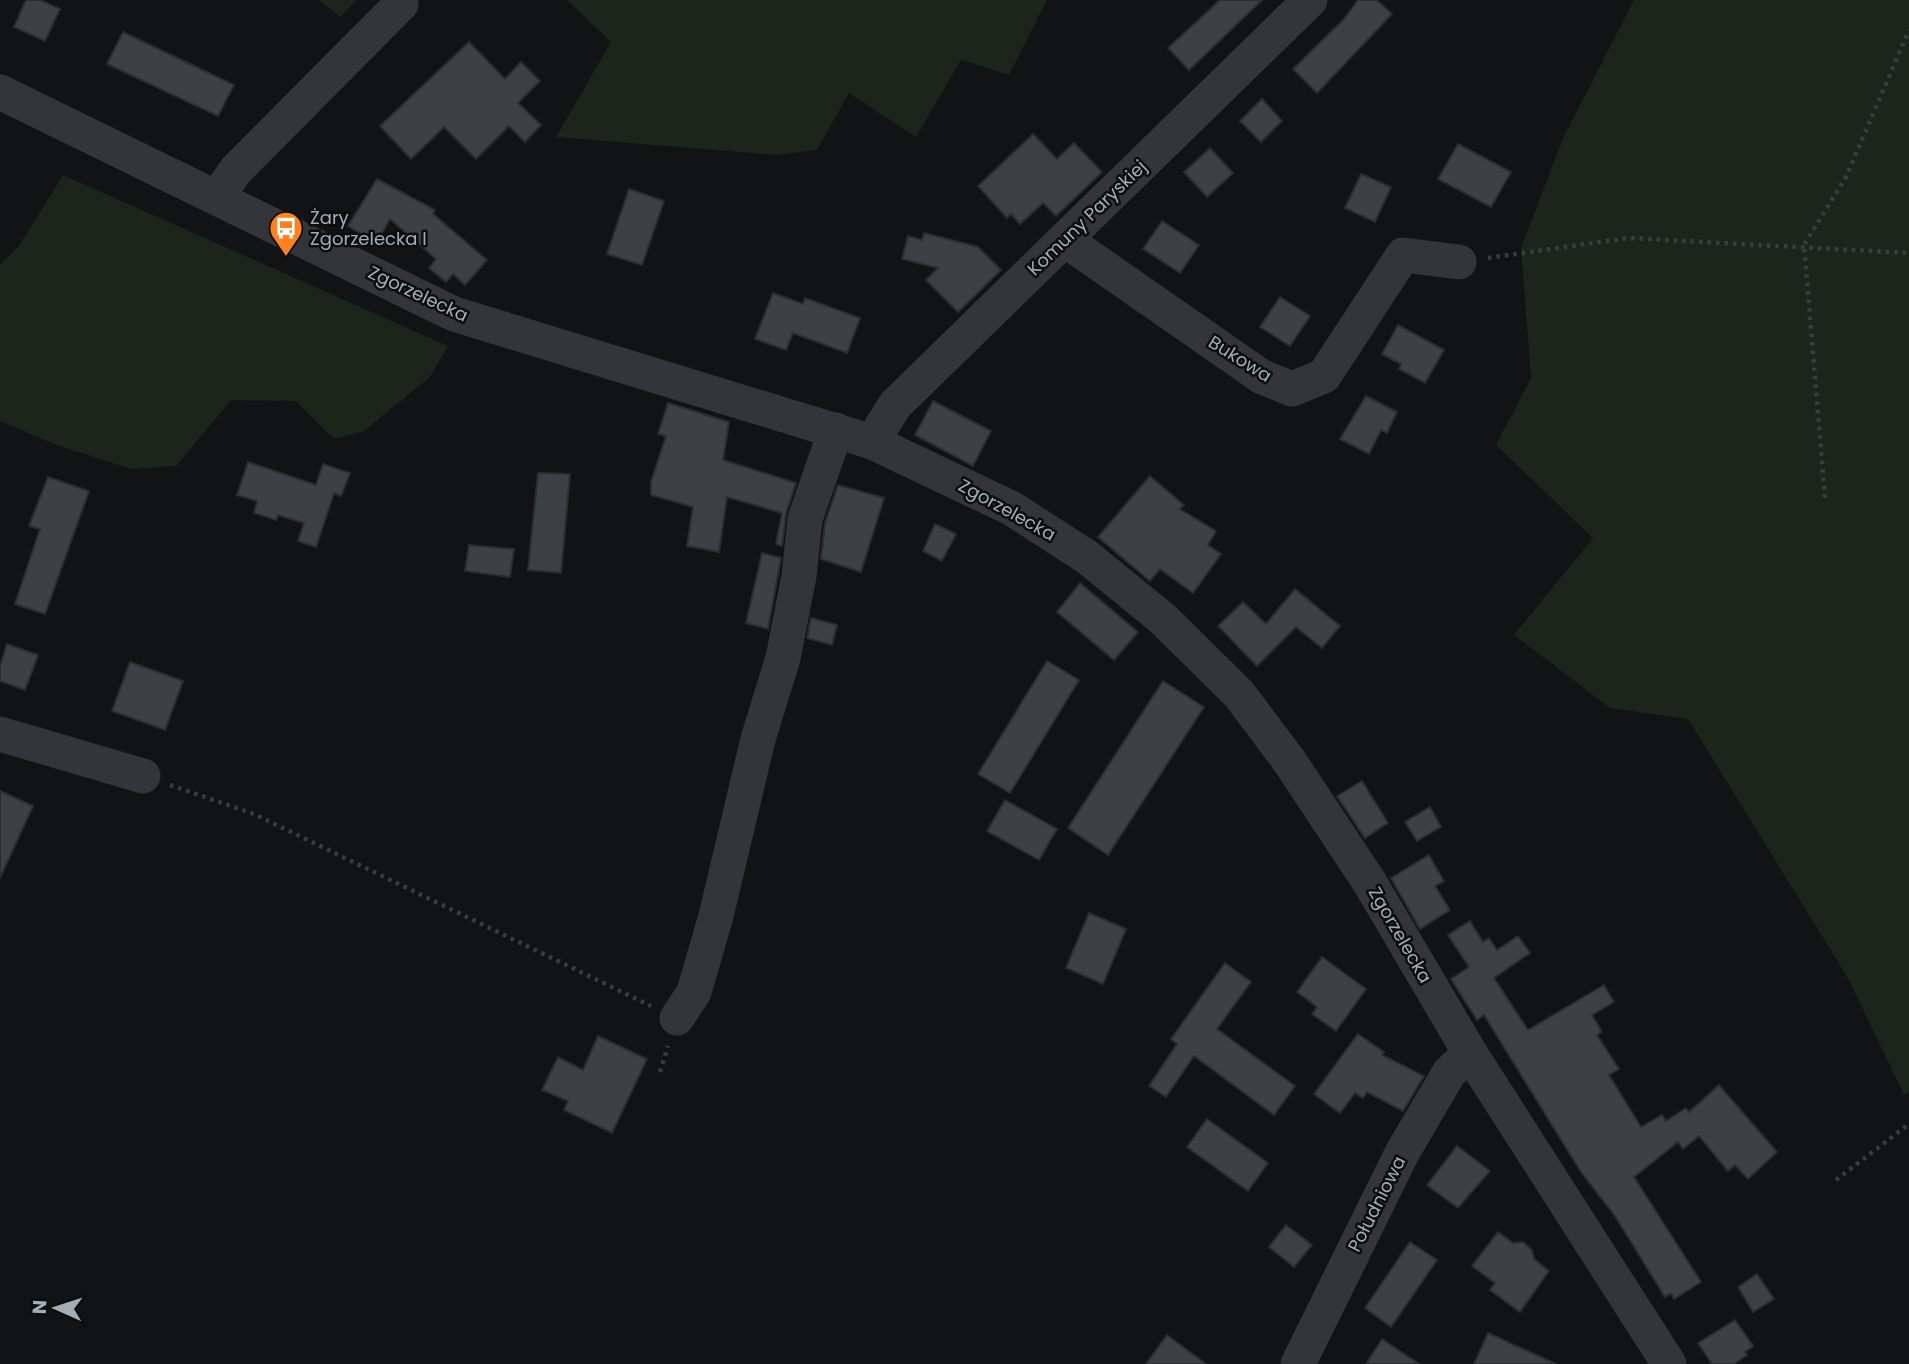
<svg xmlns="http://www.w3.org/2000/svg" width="1909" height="1364" viewBox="0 0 1909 1364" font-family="Poppins,sans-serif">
  <rect width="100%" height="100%" fill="#121314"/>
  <g fill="#1d241c">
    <polygon points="319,0 357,0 340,17"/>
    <polygon points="567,0 1047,0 1009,75 961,60 916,137 849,93 817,150 777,155 556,137 611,42"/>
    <polygon points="1634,0 1909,0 1909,1092 1904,1095 1848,978 1688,719 1610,708 1514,635 1593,538 1496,445 1531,378 1521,248 1563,138"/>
    <polygon points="63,175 448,346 430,377 364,431 334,439 296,401 231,400 176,466 132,469 62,447 0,421 0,264 19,246"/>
  </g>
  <g fill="#3e4144" stroke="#2c2d30" stroke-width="2">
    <polygon points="26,0 40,0 60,9 45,41 14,27"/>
    <polygon points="1220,0 1262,0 1189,70 1168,48"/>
    <polygon points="1358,0 1377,0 1392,14 1317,93 1293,69 1344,19"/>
    <polygon points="123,32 234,85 218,116 107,64"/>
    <polygon points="469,42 505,79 521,62 540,81 518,103 541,125 525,142 509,126 476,159 444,127 411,159 380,126"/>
    <polygon points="1262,99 1282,121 1261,142 1240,121"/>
    <polygon points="1033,134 1057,159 1074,143 1102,172 1056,216 1043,203 1020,224 1011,214 1007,218 978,186"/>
    <polygon points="1458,144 1511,172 1491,207 1438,179"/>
    <polygon points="1210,148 1233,173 1207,197 1184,172"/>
    <polygon points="1361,174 1391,187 1375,222 1345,208"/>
    <polygon points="377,179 435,210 433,214 487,260 465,285 453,274 446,282 429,268 436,259 390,219 376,243 348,226"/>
    <polygon points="629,189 664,201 642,265 607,254"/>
    <polygon points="1162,221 1199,245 1180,273 1143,249"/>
    <polygon points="924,233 978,247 1001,270 958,312 926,280 938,268 902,259 908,236 922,240"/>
    <polygon points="773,293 803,304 805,298 860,318 847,353 793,333 786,350 755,339"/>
    <polygon points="1280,297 1310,316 1290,346 1260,327"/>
    <polygon points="1398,325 1444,350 1425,383 1399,369 1401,364 1382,354"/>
    <polygon points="1366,396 1397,412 1387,433 1381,430 1369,454 1340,439"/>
    <polygon points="933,401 991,431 973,466 915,435"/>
    <polygon points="668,403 729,422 723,460 796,483 786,513 782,546 776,544 782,513 727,497 719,552 687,546 693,507 651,495 651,482 666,436 658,434"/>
    <polygon points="248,462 316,485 323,464 350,473 341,496 334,493 316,547 298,541 304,523 278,515 276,520 254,513 257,501 237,495"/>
    <polygon points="538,473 570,474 561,573 528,570"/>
    <polygon points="1150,476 1184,505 1180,509 1216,531 1208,545 1221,554 1193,593 1160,569 1150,581 1098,537"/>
    <polygon points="48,477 89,491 45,614 15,604 40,529 29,526"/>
    <polygon points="838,485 884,498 861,572 821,559 825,523"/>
    <polygon points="935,524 956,534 942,561 923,551"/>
    <polygon points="469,545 514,549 510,577 465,571"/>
    <polygon points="762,553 781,558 768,629 746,623"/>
    <polygon points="1080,583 1138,632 1114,660 1057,612"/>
    <polygon points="1295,589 1340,626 1322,648 1296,627 1257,666 1218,626 1243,602 1266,624"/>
    <polygon points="811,618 837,625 832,645 807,638"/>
    <polygon points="7,644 38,655 25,690 0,681 0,666"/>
    <polygon points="1047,661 1079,680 1010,793 978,774"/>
    <polygon points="130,662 183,681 165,730 112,711"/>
    <polygon points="1163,681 1204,707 1108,855 1068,828"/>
    <polygon points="1362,781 1388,823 1365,838 1337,796"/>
    <polygon points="0,791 33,806 0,878"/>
    <polygon points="1005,800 1057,829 1039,860 987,831"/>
    <polygon points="1430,807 1441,827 1417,841 1405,822"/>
    <polygon points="1429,855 1444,881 1435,886 1450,910 1420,929 1391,878"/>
    <polygon points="1089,913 1126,929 1103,984 1066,968"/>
    <polygon points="1470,921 1483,942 1489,938 1497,950 1518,936 1530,953 1494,978 1528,1030 1604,985 1614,1002 1592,1015 1602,1032 1597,1035 1619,1069 1609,1075 1641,1127 1662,1115 1666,1121 1686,1108 1689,1112 1719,1085 1777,1152 1748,1179 1735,1165 1728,1171 1699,1136 1683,1149 1678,1142 1634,1177 1701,1282 1674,1299 1671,1293 1665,1297 1615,1216 1581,1172 1484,1015 1477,1020 1451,979 1469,967 1448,935"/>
    <polygon points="1322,957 1366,989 1336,1031 1312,1014 1317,1007 1297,992"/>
    <polygon points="1225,963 1251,982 1217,1029 1295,1086 1274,1115 1194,1056 1166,1097 1149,1086 1177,1044 1171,1039"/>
    <polygon points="1358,1034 1384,1052 1382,1055 1424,1076 1403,1111 1367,1092 1363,1098 1355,1093 1340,1113 1314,1094"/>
    <polygon points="598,1036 647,1059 612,1133 564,1110 568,1101 542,1090 558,1057 583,1070"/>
    <polygon points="1207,1119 1268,1163 1248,1191 1187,1147"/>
    <polygon points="1457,1146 1490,1171 1458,1208 1427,1185"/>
    <polygon points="1286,1225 1312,1245 1294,1267 1269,1247"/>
    <polygon points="1498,1232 1513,1243 1523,1242 1532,1250 1534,1259 1549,1271 1520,1312 1490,1290 1495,1283 1472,1266"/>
    <polygon points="1410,1242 1437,1260 1391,1327 1365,1308"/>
    <polygon points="1757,1274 1774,1299 1753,1312 1738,1287"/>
    <polygon points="1735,1320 1753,1346 1745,1352 1747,1355 1734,1364 1712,1364 1698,1343"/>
    <polygon points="1488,1333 1556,1364 1474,1364"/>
    <polygon points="1167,1335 1206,1364 1146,1364"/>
    <polygon points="1382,1339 1419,1364 1366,1364"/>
  </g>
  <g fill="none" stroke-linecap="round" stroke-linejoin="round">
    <g stroke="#393d40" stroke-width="4.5" stroke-dasharray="3.5 5" stroke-linecap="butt">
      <polyline points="1488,258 1628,238 1909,253"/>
      <polyline points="1825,498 1804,245 1846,177 1909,30"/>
      <polyline points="170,785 254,814 651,1006"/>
      <polyline points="660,1072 668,1046"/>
      <polyline points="1836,1180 1909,1124"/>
    </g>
    <g stroke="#333539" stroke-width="35">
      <polyline points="0,92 454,314 872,442 1011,508 1087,557 1163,619 1239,694 1290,762 1370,883 1470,1053 1669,1364"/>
      <polyline points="217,197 236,170 401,4"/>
      <polyline points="1065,240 1262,377 1292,389 1324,376 1403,255 1459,262"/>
      <polyline points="872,442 895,405 1310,0"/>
      <polyline points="0,734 143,776"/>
      <polyline points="677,1018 694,992 716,916 758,739 783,658 799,576 805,519 836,430"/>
      <polyline points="1298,1364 1402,1153 1449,1073 1470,1053"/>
    </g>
  </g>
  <defs>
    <symbol id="bus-pin" viewBox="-11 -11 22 30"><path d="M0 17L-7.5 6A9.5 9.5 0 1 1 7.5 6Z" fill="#ff801f" stroke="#0d0e0f"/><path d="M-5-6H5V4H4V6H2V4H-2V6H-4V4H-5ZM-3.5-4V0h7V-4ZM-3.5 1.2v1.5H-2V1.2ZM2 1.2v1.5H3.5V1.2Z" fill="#fff"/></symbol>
  </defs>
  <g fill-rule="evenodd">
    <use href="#bus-pin" x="267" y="209" width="38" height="52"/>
  </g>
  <g text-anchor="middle" stroke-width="5" stroke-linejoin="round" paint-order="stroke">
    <g font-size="18" fill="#a3adb6" stroke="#0d0e0f" text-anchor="start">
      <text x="310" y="224">Żary<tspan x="310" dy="21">Zgorzelecka I</tspan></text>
    </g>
    <g font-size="18" fill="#a3adb6" stroke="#0d0e0f">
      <text transform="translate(1087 218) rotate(-44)" y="6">Komuny Paryskiej</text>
      <text transform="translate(418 294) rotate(25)" y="6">Zgorzelecka</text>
      <text transform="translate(1240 359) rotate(32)" y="6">Bukowa</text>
      <text transform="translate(1007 510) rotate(29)" y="6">Zgorzelecka</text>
      <text transform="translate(1400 935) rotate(60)" y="6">Zgorzelecka</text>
      <text transform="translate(1377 1204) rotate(-63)" y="6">Południowa</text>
    </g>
  </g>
  <g transform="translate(56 1308) rotate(273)" stroke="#0d0e0f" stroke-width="5" paint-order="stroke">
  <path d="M0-5L12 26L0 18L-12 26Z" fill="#a3adb6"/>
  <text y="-10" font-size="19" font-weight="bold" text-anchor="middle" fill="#a3adb6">N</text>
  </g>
</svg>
